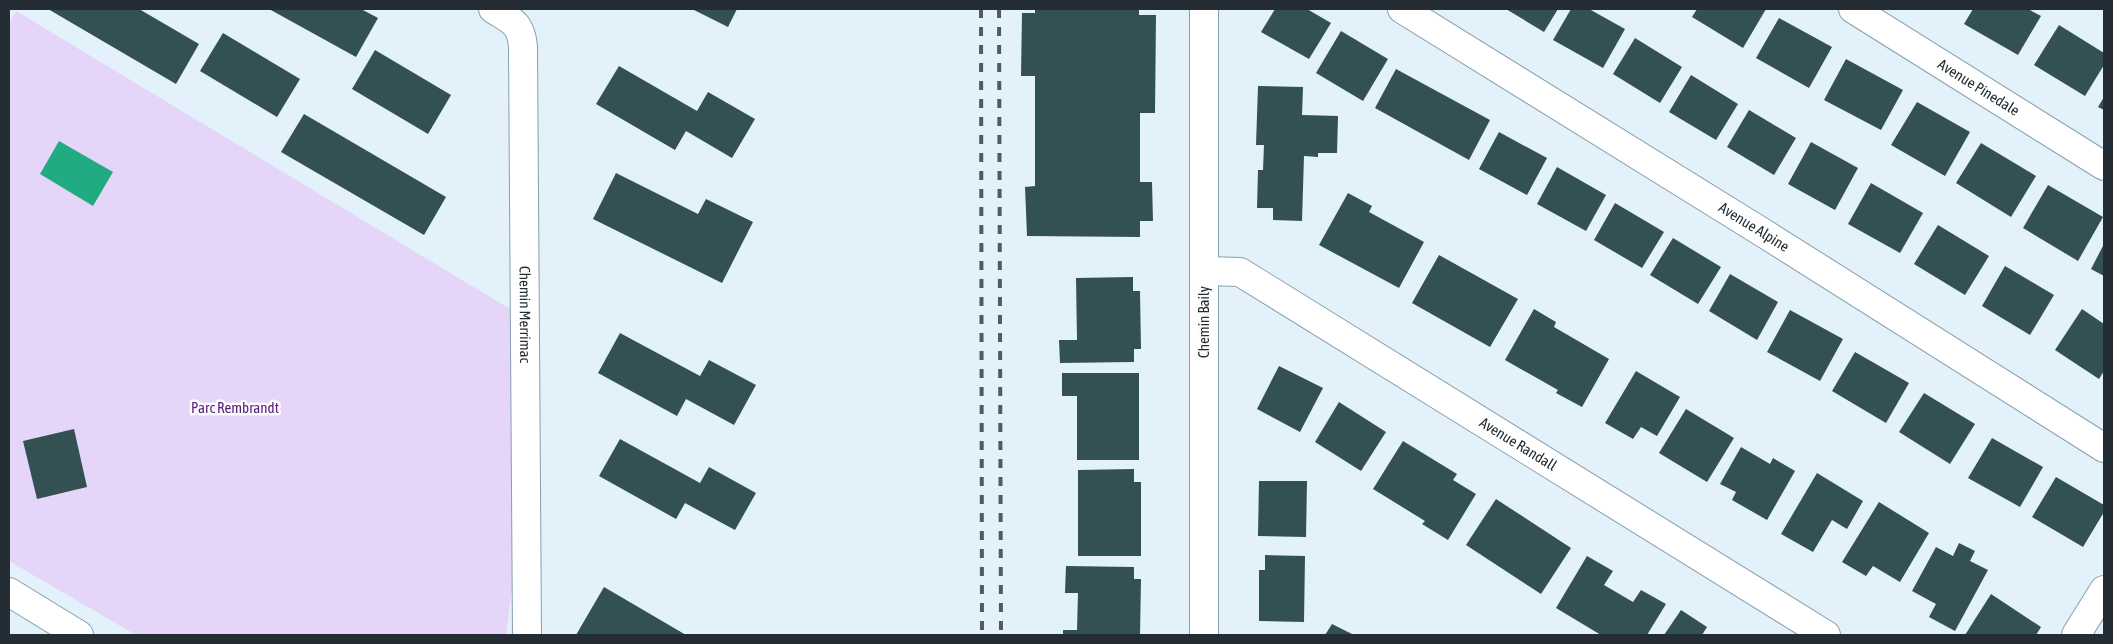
<svg xmlns="http://www.w3.org/2000/svg" width="2113" height="644" viewBox="0 0 2113 644" font-family="'Asap Condensed',sans-serif">
  <rect width="100%" height="100%" fill="#e3f1fb"/>
  <polygon fill="#e5d5f8" points="16,11 525,318 525,485 506,635 136,635 9,561 9,24"/>
  <polygon fill="#20ab82" points="59,141 113,172 93,206 40,174"/>
  <g fill="#335052">
    <polygon points="48,9 139,9 199,44 176,84"/>
    <polygon points="269,9 361,9 378,18 356,57"/>
    <polygon points="692,9 737,9 728,27"/>
    <polygon points="1035,9 1139,9 1139,15 1156,15 1155,113 1140,113 1140,182 1152,182 1153,221 1140,221 1140,237 1027,236 1025,187 1035,186 1035,76 1021,76 1022,13 1035,13"/>
    <polygon points="1275,9 1307,9 1331,23 1309,59 1261,32"/>
    <polygon points="1506,9 1558,9 1544,32"/>
    <polygon points="1571,9 1589,9 1625,29 1603,68 1553,40"/>
    <polygon points="1697,9 1766,9 1743,48 1692,17"/>
    <polygon points="1973,9 2028,9 2041,16 2018,55 1964,24"/>
    <polygon points="1779,18 1832,47 1809,88 1756,58"/>
    <polygon points="2059,25 2104,53 2104,65 2085,96 2034,65"/>
    <polygon points="1341,31 1388,59 1363,101 1316,73"/>
    <polygon points="223,33 300,79 277,117 200,71"/>
    <polygon points="1635,38 1682,67 1660,103 1613,74"/>
    <polygon points="375,50 451,95 428,134 352,89"/>
    <polygon points="1846,59 1903,90 1881,130 1824,100"/>
    <polygon points="619,66 697,111 708,92 755,119 732,158 686,131 675,150 596,104"/>
    <polygon points="1396,69 1490,120 1469,160 1375,108"/>
    <polygon points="1691,75 1738,104 1716,140 1669,112"/>
    <polygon points="1258,86 1303,87 1302,115 1338,116 1337,153 1318,153 1318,157 1304,156 1302,221 1273,220 1273,208 1257,208 1258,170 1263,170 1264,145 1256,145"/>
    <polygon points="2104,97 2104,110 2098,107"/>
    <polygon points="1917,102 1970,132 1945,176 1891,145"/>
    <polygon points="1749,110 1796,138 1774,175 1727,147"/>
    <polygon points="304,114 446,197 424,235 281,152"/>
    <polygon points="1499,132 1547,158 1527,195 1479,169"/>
    <polygon points="1811,142 1858,168 1835,210 1788,184"/>
    <polygon points="1981,143 2036,176 2011,217 1956,183"/>
    <polygon points="1557,167 1606,195 1586,231 1537,204"/>
    <polygon points="616,173 698,214 706,199 753,222 722,283 593,219"/>
    <polygon points="1871,183 1923,213 1900,253 1848,224"/>
    <polygon points="2048,185 2103,217 2078,261 2023,228"/>
    <polygon points="1348,193 1372,206 1369,212 1424,242 1399,288 1319,245"/>
    <polygon points="1615,203 1664,232 1642,268 1594,240"/>
    <polygon points="1938,225 1989,256 1965,295 1914,264"/>
    <polygon points="1673,238 1721,267 1698,304 1650,275"/>
    <polygon points="2104,244 2104,276 2091,269"/>
    <polygon points="1439,255 1518,299 1490,347 1412,303"/>
    <polygon points="2005,266 2054,295 2030,335 1982,306"/>
    <polygon points="1730,274 1778,302 1757,340 1709,311"/>
    <polygon points="1133,277 1133,291 1140,291 1141,349 1134,349 1134,362 1060,363 1059,340 1077,340 1076,278"/>
    <polygon points="1534,309 1556,322 1554,327 1609,359 1582,407 1556,393 1558,390 1505,360"/>
    <polygon points="2082,309 2104,324 2104,371 2099,379 2055,350"/>
    <polygon points="1790,310 1843,339 1820,381 1767,352"/>
    <polygon points="620,333 700,376 709,360 756,385 734,425 686,399 677,416 598,373"/>
    <polygon points="1855,352 1909,383 1886,423 1832,391"/>
    <polygon points="1279,366 1323,388 1300,432 1257,409"/>
    <polygon points="1636,371 1680,397 1657,436 1641,427 1633,439 1605,423"/>
    <polygon points="1062,373 1139,373 1139,460 1077,460 1077,396 1062,396"/>
    <polygon points="1924,393 1975,424 1950,464 1899,432"/>
    <polygon points="1339,402 1386,432 1361,471 1315,442"/>
    <polygon points="1686,409 1734,438 1707,482 1659,453"/>
    <polygon points="74,429 87,487 37,499 23,441"/>
    <polygon points="1992,438 2043,467 2020,507 1968,478"/>
    <polygon points="620,439 700,483 709,467 756,493 735,530 685,503 676,519 599,476"/>
    <polygon points="1403,441 1457,474 1453,480 1476,494 1448,540 1422,524 1425,521 1373,489"/>
    <polygon points="1741,447 1770,464 1773,458 1795,471 1767,520 1732,500 1736,492 1720,484"/>
    <polygon points="1134,469 1134,482 1141,482 1141,556 1078,556 1078,470"/>
    <polygon points="1817,473 1863,501 1847,529 1832,520 1813,552 1781,534"/>
    <polygon points="2056,477 2104,505 2104,512 2083,547 2032,517"/>
    <polygon points="1259,481 1307,481 1306,537 1258,536"/>
    <polygon points="1496,499 1571,548 1541,594 1466,545"/>
    <polygon points="1879,502 1929,533 1900,582 1873,566 1866,576 1842,562"/>
    <polygon points="1959,543 1975,551 1970,561 1988,570 1955,631 1929,617 1936,604 1912,591 1936,547 1953,556"/>
    <polygon points="1265,555 1305,556 1304,622 1259,621 1259,570 1265,570"/>
    <polygon points="1587,556 1613,571 1604,585 1633,602 1641,590 1666,604 1647,635 1601,635 1556,608"/>
    <polygon points="1066,566 1134,567 1134,579 1141,579 1140,635 1063,635 1063,630 1077,630 1078,593 1065,593"/>
    <polygon points="604,587 686,635 576,635"/>
    <polygon points="1991,594 2041,627 2036,635 1965,635"/>
    <polygon points="1681,610 1707,627 1702,635 1664,635"/>
    <polygon points="1332,624 1354,635 1325,635"/>
  </g>
  <g fill="none" stroke-linecap="round" stroke-linejoin="round">
    <defs>
      <g id="street">
        <path id="s1" d="M493,9C512,21 521,23 523,47L527,635"/>
        <path id="s2" d="M1402,9L1765,234L2104,448"/>
        <path id="s3" d="M1853,9L2104,166"/>
        <path id="s4" d="M1205,271L1240,272L1826,635"/>
        <polyline points="9,592 79,635"/>
        <polyline points="1204,635 1204,9"/>
      </g>
      <polyline id="secondary" points="2076,635 2104,590"/>
    </defs>
    <use href="#street" stroke="#879fae" stroke-width="30"/>
    <use href="#secondary" stroke="#879fae" stroke-width="30"/>
    <use href="#street" stroke="#fff" stroke-width="28"/>
    <use href="#secondary" stroke="#fff" stroke-width="28"/>
    <g stroke="#4f5a61" stroke-width="4" stroke-dasharray="9 9" stroke-linecap="butt">
      <polyline points="981,9 982,635"/>
      <polyline points="999,9 1001,635"/>
    </g>
  </g>
  <g text-anchor="middle" stroke-width="5" stroke-linejoin="round" paint-order="stroke">
    <g font-size="15" fill="#232d33" stroke="#fcfcfc">
      <text dy="5" stroke="none"><textPath href="#s3" startOffset="148">Avenue Pinedale</textPath></text>
      <text dy="5" stroke="none"><textPath href="#s2" startOffset="414">Avenue Alpine</textPath></text>
      <text dy="5" stroke="none"><textPath href="#s1" startOffset="319">Chemin Merrimac</textPath></text>
      <text transform="translate(1204 322) rotate(-90)" y="5">Chemin Baily</text>
      <text dy="5" stroke="none"><textPath href="#s4" startOffset="362">Avenue Randall</textPath></text>
    </g>
    <g font-size="15" fill="#561c80" stroke="#fcfcfc">
      <text x="235" y="413">Parc Rembrandt</text>
    </g>
  </g>
  <rect width="2113" height="644" fill="none" stroke="#232d33" stroke-width="20"/>
</svg>
